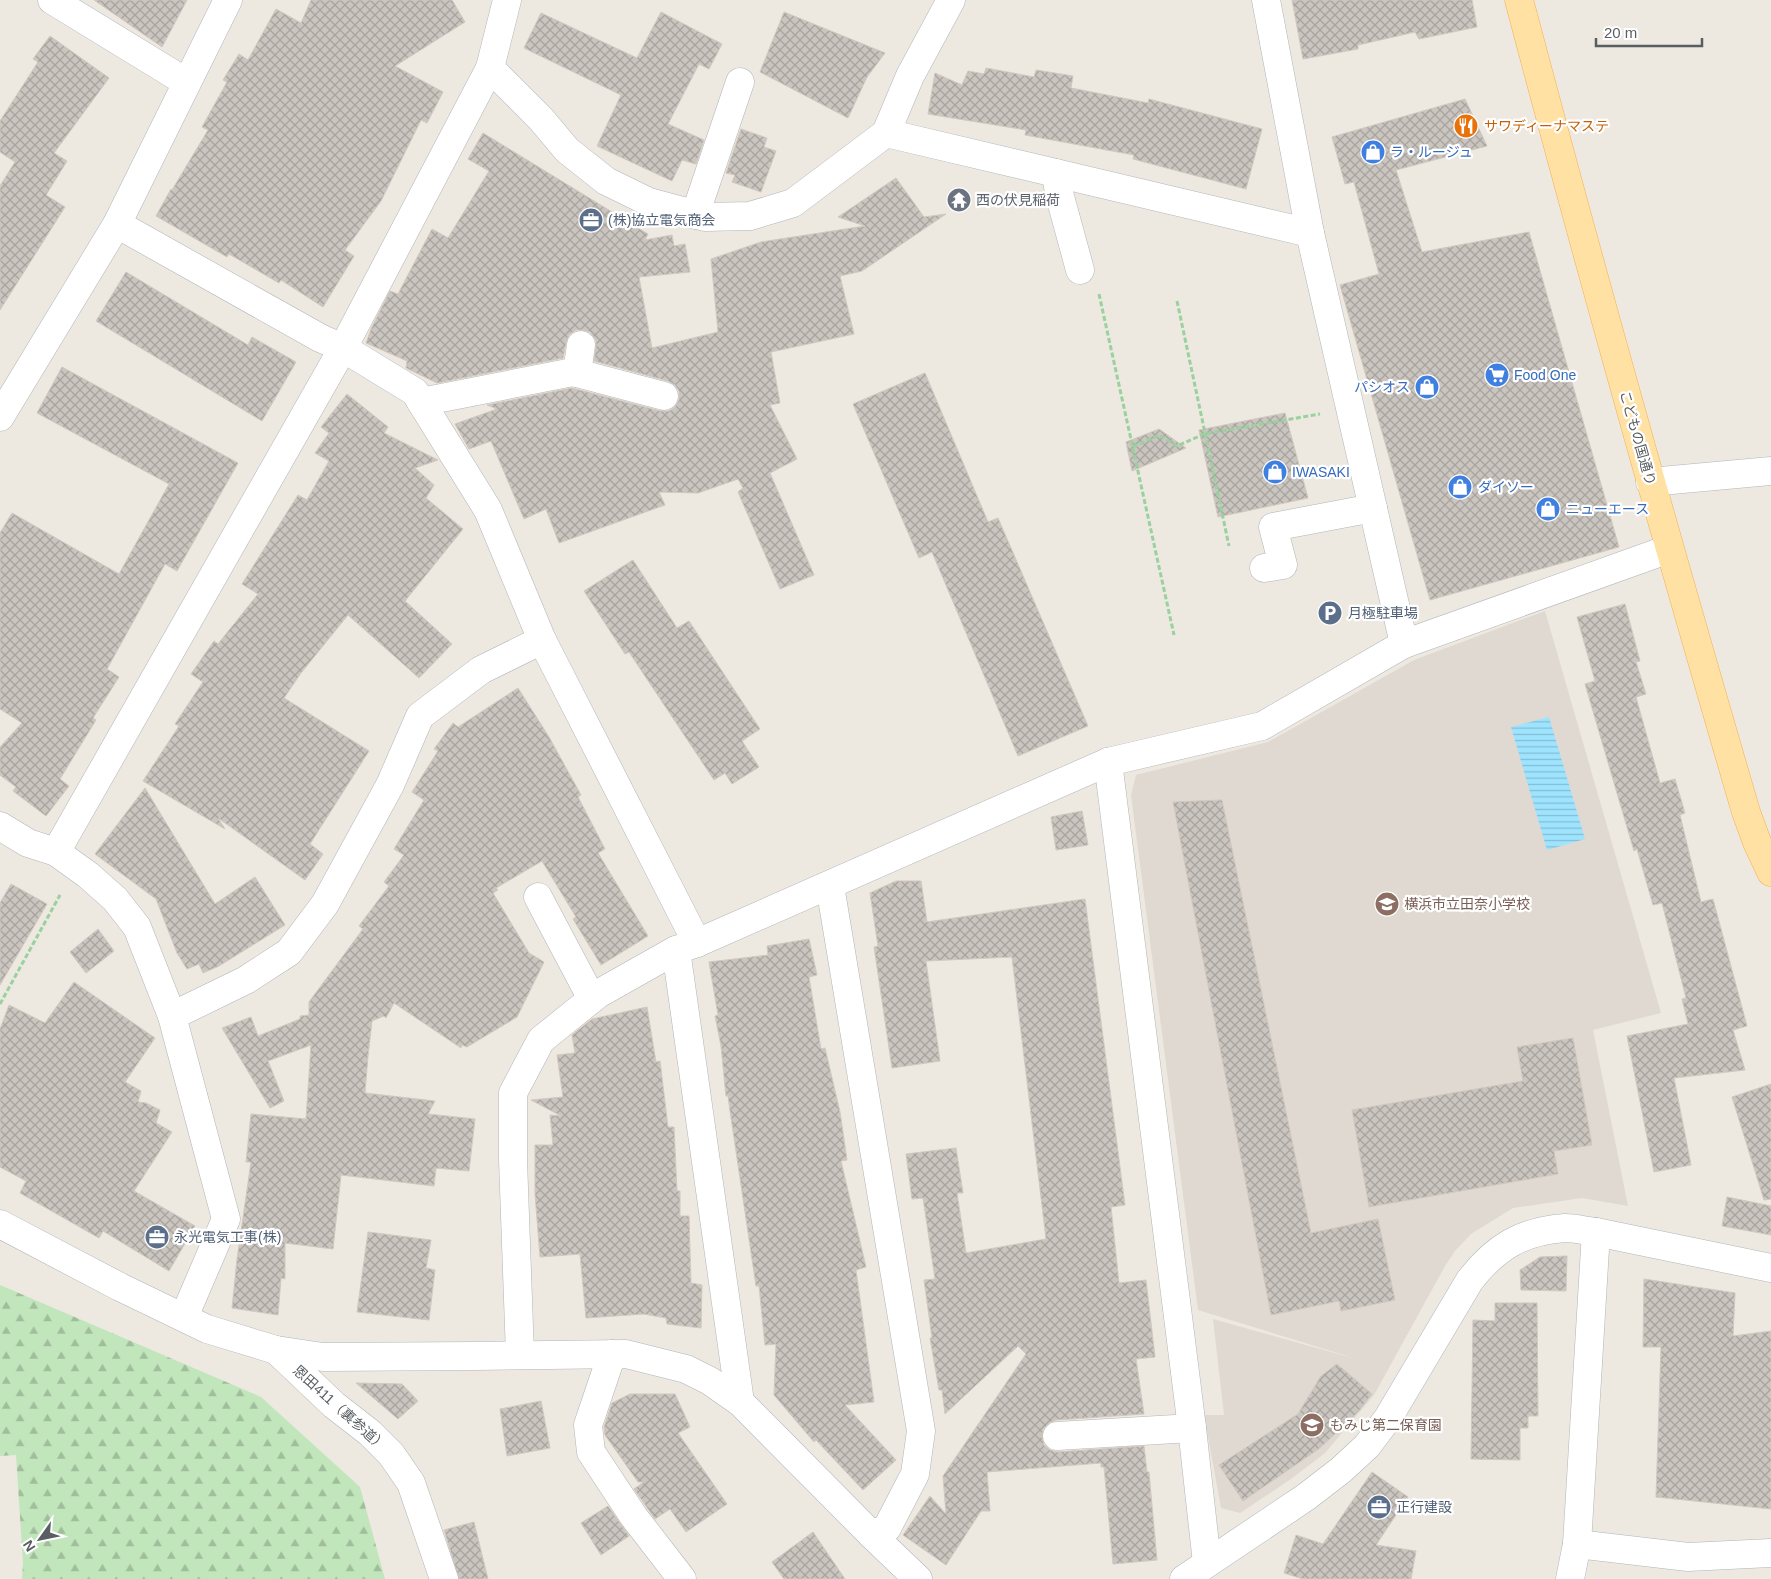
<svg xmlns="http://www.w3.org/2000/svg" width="1771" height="1579" viewBox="0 0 1771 1579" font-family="Arial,'Noto Sans JP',sans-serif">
  <defs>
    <pattern id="forest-firs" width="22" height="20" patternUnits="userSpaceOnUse" patternTransform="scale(1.25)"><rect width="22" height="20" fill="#c1e6bb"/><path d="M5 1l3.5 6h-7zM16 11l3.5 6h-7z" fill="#a0be9b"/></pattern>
    <pattern id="water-rules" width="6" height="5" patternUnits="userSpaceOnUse" patternTransform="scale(1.25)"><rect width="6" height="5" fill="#9ee4ff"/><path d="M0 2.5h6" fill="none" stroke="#84bcd2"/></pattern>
    <pattern id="building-cross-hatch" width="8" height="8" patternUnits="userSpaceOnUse" patternTransform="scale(1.25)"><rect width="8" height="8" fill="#cac5bf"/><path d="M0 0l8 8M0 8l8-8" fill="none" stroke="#a7a39f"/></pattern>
  </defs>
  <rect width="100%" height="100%" fill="#ede8e0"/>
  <polygon fill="#dfd9d1" points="1545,611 1661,1013 1593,1030 1628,1206 1582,1198 1513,1208 1471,1234 1455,1251 1445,1266 1374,1395 1325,1453 1291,1479 1240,1513 1221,1508 1204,1415 1224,1415 1213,1319 1360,1360 1198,1310 1131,795 1136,775 1268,742 1414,660"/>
  <polygon fill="url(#forest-firs)" points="0,1285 261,1397 360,1487 385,1579 22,1579 23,1563 16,1455 0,1456"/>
  <polygon fill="url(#water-rules)" points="1549,717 1585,839 1547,850 1511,727"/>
  <g fill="url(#building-cross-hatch)" stroke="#d2c8be">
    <polygon points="94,0 187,0 162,47"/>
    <polygon points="311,0 452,0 465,22 395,66 443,92 427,123 421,120 381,201 345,250 354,256 323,307 281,280 279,283 229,254 227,257 156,216 171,189 172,190 208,130 202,127 227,82 223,80 239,54 248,60 276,9 301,23"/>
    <polygon points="1292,0 1472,0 1477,27 1419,39 1415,32 1358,45 1358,49 1303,59"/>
    <polygon points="661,12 722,44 709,69 699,64 668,124 704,140 696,164 682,160 672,181 597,146 621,95 524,48 541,13 637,58"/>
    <polygon points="784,12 885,53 867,77 848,118 760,72"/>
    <polygon points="50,36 109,78 54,153 67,161 46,195 65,207 0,310 0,186 15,162 0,152 0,121 38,62 33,59"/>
    <polygon points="986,68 1034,77 1036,70 1073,76 1071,88 1148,103 1149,99 1262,129 1246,189 1133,159 1134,155 1025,135 1026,130 928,114 935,73 962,85 968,71 984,74"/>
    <polygon points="1465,99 1487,146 1396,170 1422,252 1529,232 1619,547 1430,600 1340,285 1379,274 1354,182 1345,184 1332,137"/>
    <polygon points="741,129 767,138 764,147 776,151 761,192 732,182 735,175 726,173"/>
    <polygon points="483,133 648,234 645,240 672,235 674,246 685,244 690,272 639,277 652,348 718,332 711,259 761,242 865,226 838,217 896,178 924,217 946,214 862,271 840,276 854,334 771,352 780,403 770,405 797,459 770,473 814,575 780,589 738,492 743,488 738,479 698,493 659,492 665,505 559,543 546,509 524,519 491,441 469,449 455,424 497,409 487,405 572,388 660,411 669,411 675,407 679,400 679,391 675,385 668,381 594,361 596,347 596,340 590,332 583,330 576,330 569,335 566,343 563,358 437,383 406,368 407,361 366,343 371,329 390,291 398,294 432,229 448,238 489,171 468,159"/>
    <polygon points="126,272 248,345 252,337 296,362 262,421 96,321"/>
    <polygon points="62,367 238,463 177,571 165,564 107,669 119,677 93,718 96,720 60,779 69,786 46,816 13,791 16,787 0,775 0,747 22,723 0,709 0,533 12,513 119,574 169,484 37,413"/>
    <polygon points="925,373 988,522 998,518 1088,726 1018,756 932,552 919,558 853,404"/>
    <polygon points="347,394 388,427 384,433 438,460 415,468 434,485 426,498 463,529 405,601 452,644 419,678 348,615 301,673 284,698 369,751 310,844 323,854 305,880 218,818 225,829 143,781 179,726 175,724 203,682 191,674 214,641 218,644 258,594 242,584 298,495 307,500 329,461 315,453 329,433 321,427"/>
    <polygon points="1285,413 1308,498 1218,517 1199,430"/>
    <polygon points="1159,429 1186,448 1132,471 1126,442"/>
    <polygon points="633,560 677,628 689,621 760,729 742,741 759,767 732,784 725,773 714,780 629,652 625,654 584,591"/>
    <polygon points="1625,604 1640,661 1636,662 1646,694 1636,697 1660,783 1675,779 1685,813 1680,815 1701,902 1713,899 1747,1026 1733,1030 1745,1070 1674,1078 1691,1165 1654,1172 1627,1036 1688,1024 1682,999 1686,998 1662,903 1653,905 1637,849 1634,851 1585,684 1595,681 1577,617"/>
    <polygon points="518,688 549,737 581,795 578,797 605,849 598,853 648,936 601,965 573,919 576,917 542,861 496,888 498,890 493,893 529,953 544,962 517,1017 467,1047 462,1045 461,1048 394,1003 386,1018 384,1016 372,1021 368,1056 365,1093 435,1101 428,1114 475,1119 469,1171 436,1168 434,1186 341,1175 333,1249 285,1243 285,1279 281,1278 278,1315 232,1308 237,1259 251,1162 246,1162 251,1114 306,1119 311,1045 268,1061 284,1101 270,1108 222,1028 251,1017 258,1036 300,1019 300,1016 309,1015 309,1002 363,929 359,926 389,886 384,882 404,855 394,849 424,800 412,792 438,751 434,749 453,723 458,727"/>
    <polygon points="145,788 215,904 255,877 285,925 219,966 203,973 199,964 187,969 177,953 156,899 95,854"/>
    <polygon points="1222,800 1311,1233 1378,1219 1395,1300 1341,1311 1339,1301 1271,1315 1173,802"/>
    <polygon points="1082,811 1088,845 1056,850 1051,817"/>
    <polygon points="896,881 921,881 927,922 1085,899 1125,1205 1111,1207 1119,1283 1146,1280 1155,1357 1136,1359 1144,1414 1056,1420 1049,1423 1043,1429 1042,1437 1044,1445 1050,1450 1057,1452 1144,1446 1147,1472 1149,1472 1157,1560 1113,1564 1104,1467 1101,1467 1101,1463 987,1472 990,1511 981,1511 946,1565 903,1535 930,1496 946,1514 943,1476 1026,1354 1018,1346 945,1414 942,1390 939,1390 930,1338 932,1338 924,1280 935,1279 923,1198 912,1199 906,1154 956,1148 963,1193 957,1193 966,1253 1046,1239 1012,957 926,961 940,1061 892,1068 874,947 878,946 870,893"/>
    <polygon points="11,884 47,904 0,985 0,903"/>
    <polygon points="98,929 114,951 86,973 70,952"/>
    <polygon points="809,939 817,975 809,977 821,1049 825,1048 840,1112 847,1160 841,1161 866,1267 856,1270 874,1402 845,1405 896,1460 863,1490 816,1440 814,1442 774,1395 776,1344 765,1345 759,1286 756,1286 730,1111 728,1096 726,1096 721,1046 715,1016 718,1015 709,962 768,955 767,946"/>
    <polygon points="74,982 155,1038 125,1082 141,1091 138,1102 146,1103 160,1110 156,1123 172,1132 134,1191 195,1226 169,1271 103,1231 99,1238 20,1193 26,1181 0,1167 0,1029 9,1005 45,1023"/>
    <polygon points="647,1007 656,1062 660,1061 668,1127 674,1127 677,1191 680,1191 680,1216 689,1216 691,1283 702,1285 701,1328 667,1324 666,1318 644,1314 586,1318 580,1254 540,1257 535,1194 535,1145 553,1145 550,1115 561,1116 531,1100 563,1097 557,1055 575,1053 572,1035 592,1019"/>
    <polygon points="1573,1038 1592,1145 1554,1151 1558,1174 1369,1207 1352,1110 1523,1081 1517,1047"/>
    <polygon points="1771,1084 1771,1199 1764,1200 1732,1097"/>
    <polygon points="1727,1197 1771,1206 1771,1235 1722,1226"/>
    <polygon points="368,1232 431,1240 426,1268 435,1270 429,1320 357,1312"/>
    <polygon points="1567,1256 1566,1291 1521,1290 1520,1270 1540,1257"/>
    <polygon points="1644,1279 1735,1293 1733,1336 1771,1331 1771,1509 1656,1497 1661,1347 1643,1347"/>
    <polygon points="1495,1303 1537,1303 1538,1416 1528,1416 1528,1428 1520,1428 1520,1460 1471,1459 1473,1320 1495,1321"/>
    <polygon points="1337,1364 1372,1394 1358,1412 1320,1448 1243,1501 1219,1465 1298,1414 1321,1376"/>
    <polygon points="356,1383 402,1384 418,1401 398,1419"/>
    <polygon points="630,1394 675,1394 690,1427 678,1433 727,1504 686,1532 670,1509 655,1519 634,1489 644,1482 638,1482 605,1435 604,1427 612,1403"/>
    <polygon points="541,1401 550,1448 507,1456 500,1409"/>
    <polygon points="1372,1472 1408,1497 1376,1545 1416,1551 1411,1579 1303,1579 1284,1573 1296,1535 1323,1544"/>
    <polygon points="608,1506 629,1536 601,1555 581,1523"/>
    <polygon points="474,1522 488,1579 459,1579 444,1530"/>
    <polygon points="813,1532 845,1579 784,1579 772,1562"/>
  </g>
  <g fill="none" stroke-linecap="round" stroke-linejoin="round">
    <defs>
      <g id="minor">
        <polyline points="52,0 186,82"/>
        <polyline points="1266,0 1310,233 1404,644"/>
        <polyline points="490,68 541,119 567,150 606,181 649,202 705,217 750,216 793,203 886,133 910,76 951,0"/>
        <polyline points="886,133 1310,233"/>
        <polyline points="1056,173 1059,193 1080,270"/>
        <polyline points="695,215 740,82"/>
        <polyline points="117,224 320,338 343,348 415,392 421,402 488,510 542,640 697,943"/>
        <polyline points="577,373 581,345"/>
        <polyline points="421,402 573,372 664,396"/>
        <polyline points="0,417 117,224 228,0"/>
        <polyline points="1650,482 1771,471"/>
        <polyline points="1264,568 1283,565 1273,527 1373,508"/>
        <polyline points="1108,762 1192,1428 1207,1563"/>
        <polyline points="0,826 28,843 56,852 88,875 115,899 137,927 172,1016 226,1219 184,1317"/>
        <polyline points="56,852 343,348 490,68 507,0"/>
        <polyline points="830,886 921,1431 915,1474 887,1528 872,1535"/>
        <polyline points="538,897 592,999"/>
        <polyline points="676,950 740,1402"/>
        <polyline points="172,1016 246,980 289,952 325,904 390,785 420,716 481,670 542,640"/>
        <polyline points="0,1224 120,1287 207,1329 276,1350 323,1357 476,1356 626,1354 686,1369 710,1381 740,1402 872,1535 918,1579"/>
        <polyline points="276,1350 334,1405 370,1433 391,1454 411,1483 444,1579"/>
        <polyline points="612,1354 588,1425 591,1452 634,1517 682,1579"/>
        <polyline points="520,1355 513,1160 513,1093 541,1040 598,994 676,950 697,943 1108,762 1262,726 1404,644 1669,549"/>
        <polyline points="1057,1436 1192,1428"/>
        <polyline points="1577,1544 1688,1557 1771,1553"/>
        <path d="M1184,1579L1306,1497L1341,1470L1367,1446L1388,1418L1470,1280C1496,1247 1522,1231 1565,1228C1575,1228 1586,1231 1596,1232L1771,1268"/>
        <polyline points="1570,1579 1577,1544 1596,1232"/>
      </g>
      <path id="major" d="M1519,0C1591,272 1667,542 1746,812L1757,842L1771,872"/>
    </defs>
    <use href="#minor" stroke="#b1b5b9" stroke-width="29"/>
    <use href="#major" stroke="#f7ae4f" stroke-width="29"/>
    <g stroke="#99d19f" stroke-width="3" stroke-dasharray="5 2.5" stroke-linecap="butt">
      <polyline points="1099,294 1174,635"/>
      <polyline points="1177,301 1229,546"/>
      <polyline points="1133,447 1159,435 1177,446 1204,434 1320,414"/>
      <polyline points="0,1004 60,895"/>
    </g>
    <use href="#minor" stroke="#fff" stroke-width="28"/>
    <use href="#major" stroke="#ffe2a3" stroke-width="28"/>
  </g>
  <defs>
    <symbol id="restaurant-disc" viewBox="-11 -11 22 22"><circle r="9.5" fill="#e8710a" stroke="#fff"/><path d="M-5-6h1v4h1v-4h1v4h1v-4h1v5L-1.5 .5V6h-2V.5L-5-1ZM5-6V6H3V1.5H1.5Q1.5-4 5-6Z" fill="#fff"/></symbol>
    <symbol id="shop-disc" viewBox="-11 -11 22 22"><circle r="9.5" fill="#3f7fe0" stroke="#fff"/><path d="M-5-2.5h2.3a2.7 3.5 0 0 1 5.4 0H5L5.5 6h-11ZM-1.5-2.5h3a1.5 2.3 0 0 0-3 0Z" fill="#fff"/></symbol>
    <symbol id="temple-disc" viewBox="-11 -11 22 22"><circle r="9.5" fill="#6b7280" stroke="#fff"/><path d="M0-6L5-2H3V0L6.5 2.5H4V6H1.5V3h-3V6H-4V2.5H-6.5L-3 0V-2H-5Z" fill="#fff"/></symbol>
    <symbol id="office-disc" viewBox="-11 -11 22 22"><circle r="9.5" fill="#5c6f8a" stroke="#fff"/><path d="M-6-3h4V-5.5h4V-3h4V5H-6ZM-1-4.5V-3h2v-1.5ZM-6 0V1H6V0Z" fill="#fff"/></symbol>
    <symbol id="supermarket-disc" viewBox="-11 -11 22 22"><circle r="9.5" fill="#3f7fe0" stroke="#fff"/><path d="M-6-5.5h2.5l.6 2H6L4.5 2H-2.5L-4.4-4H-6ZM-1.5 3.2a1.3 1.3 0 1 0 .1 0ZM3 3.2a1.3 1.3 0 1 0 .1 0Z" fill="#fff"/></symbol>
    <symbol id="parking-disc" viewBox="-11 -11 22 22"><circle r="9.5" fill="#5c6f8a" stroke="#fff"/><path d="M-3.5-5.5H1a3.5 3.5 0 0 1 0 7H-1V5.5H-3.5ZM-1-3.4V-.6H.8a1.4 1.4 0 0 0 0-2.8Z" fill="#fff"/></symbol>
    <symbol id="school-disc" viewBox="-11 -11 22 22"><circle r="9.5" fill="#8d6e63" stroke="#fff"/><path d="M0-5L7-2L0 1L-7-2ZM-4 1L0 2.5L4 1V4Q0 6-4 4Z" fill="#fff"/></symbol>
  </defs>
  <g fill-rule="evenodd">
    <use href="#restaurant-disc" x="1452" y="112" width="28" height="28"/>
    <use href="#shop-disc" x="1359" y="138" width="28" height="28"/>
    <use href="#temple-disc" x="945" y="186" width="28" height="28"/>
    <use href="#office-disc" x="577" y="206" width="28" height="28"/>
    <use href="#supermarket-disc" x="1483" y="361" width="28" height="28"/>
    <use href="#shop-disc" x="1413" y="373" width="28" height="28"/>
    <use href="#shop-disc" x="1261" y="458" width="28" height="28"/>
    <use href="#shop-disc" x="1446" y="473" width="28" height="28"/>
    <use href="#shop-disc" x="1534" y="495" width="28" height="28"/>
    <use href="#parking-disc" x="1316" y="599" width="28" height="28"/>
    <use href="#school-disc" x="1373" y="890" width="28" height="28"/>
    <use href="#office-disc" x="143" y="1223" width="28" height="28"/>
    <use href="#school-disc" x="1298" y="1411" width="28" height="28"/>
    <use href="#office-disc" x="1365" y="1493" width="28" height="28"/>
  </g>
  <g text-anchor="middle" stroke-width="4.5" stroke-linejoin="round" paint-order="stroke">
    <g font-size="14" fill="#c56008" stroke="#fff" text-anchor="start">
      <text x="1484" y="131">サワディーナマステ</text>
    </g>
    <g font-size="14" fill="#366cbe" stroke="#fff" text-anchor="start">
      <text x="1390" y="157">ラ・ルージュ</text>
      <text x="1514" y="380">Food One</text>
      <text x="1410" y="392" text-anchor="end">パシオス</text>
      <text x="1292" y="477">IWASAKI</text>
      <text x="1478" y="492">ダイソー</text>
      <text x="1566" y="514">ニューエース</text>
    </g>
    <g font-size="14" fill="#5b616d" stroke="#fff" text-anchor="start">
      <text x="976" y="205">西の伏見稲荷</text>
    </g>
    <g font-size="14" fill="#4e5e75" stroke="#fff" text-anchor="start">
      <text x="608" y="225">(株)協立電気商会</text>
      <text x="1348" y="618">月極駐車場</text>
      <text x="174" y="1242">永光電気工事(株)</text>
      <text x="1396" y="1512">正行建設</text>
    </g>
    <g font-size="14" fill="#595e62" stroke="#fff">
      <text transform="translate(1638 438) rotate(74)" y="5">こどもの国通り</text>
      <text transform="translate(340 1408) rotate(42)" y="5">恩田411（裏参道）</text>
    </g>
    <g font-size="14" fill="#785e54" stroke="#fff" text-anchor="start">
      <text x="1404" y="909">横浜市立田奈小学校</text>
      <text x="1330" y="1430">もみじ第二保育園</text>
    </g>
  </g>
  <g transform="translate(40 1539) rotate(237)" stroke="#ffffff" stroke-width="4" paint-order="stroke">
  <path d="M0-4L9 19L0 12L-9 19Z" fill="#595e62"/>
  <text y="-8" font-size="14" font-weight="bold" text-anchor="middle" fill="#595e62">N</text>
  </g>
  <path d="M1596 38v8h106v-8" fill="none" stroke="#595e62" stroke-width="2.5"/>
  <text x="1604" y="38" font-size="15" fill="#595e62" stroke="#ffffff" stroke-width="4" paint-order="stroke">20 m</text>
</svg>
